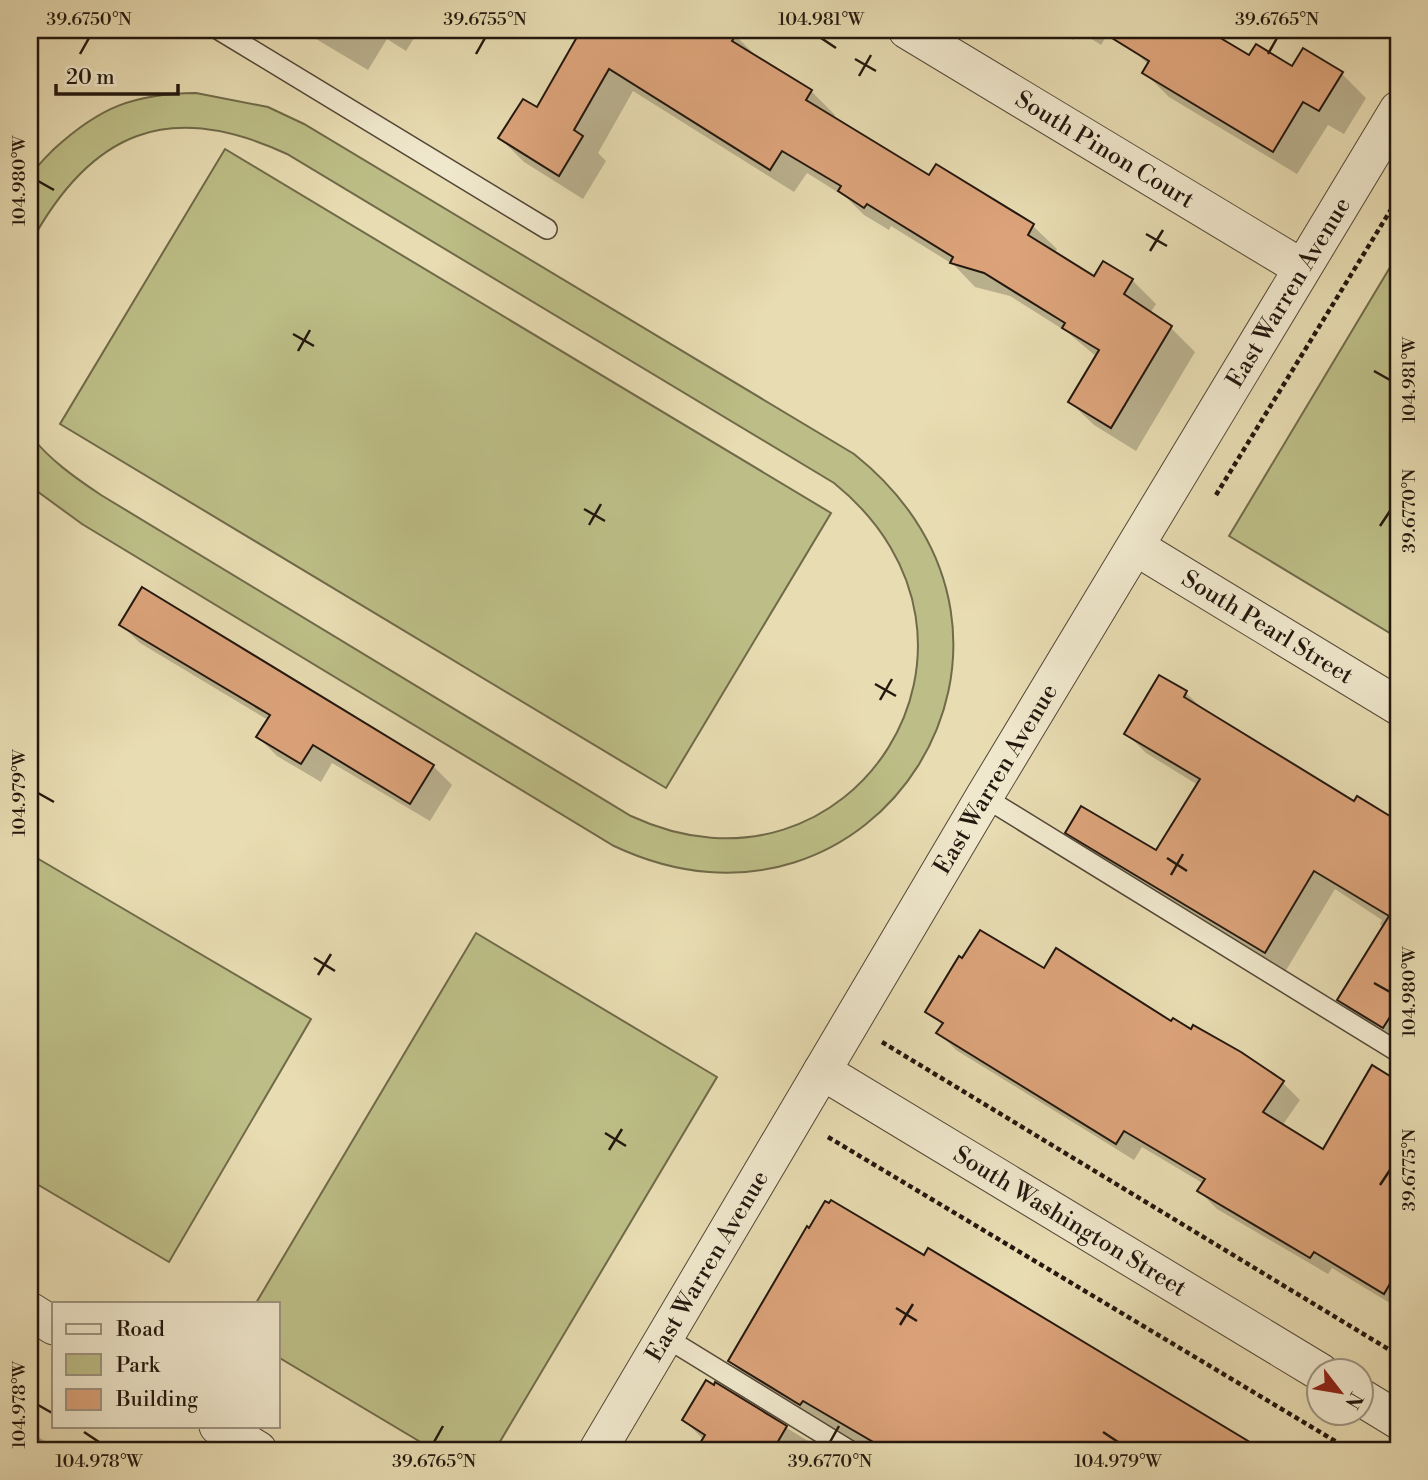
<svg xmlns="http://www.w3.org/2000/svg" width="1428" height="1480" viewBox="0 0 1428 1480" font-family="'Libre Bodoni',serif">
  <rect width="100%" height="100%" fill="#e8dcb2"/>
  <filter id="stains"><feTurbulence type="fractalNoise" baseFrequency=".00286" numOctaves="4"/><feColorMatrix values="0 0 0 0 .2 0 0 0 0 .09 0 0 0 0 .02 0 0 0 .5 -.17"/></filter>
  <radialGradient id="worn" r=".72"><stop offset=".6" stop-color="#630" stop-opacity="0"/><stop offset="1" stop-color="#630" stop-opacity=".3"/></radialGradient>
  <g fill="#bdbe87" stroke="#706a4a" stroke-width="2">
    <path d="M196,93L268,107L304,124L854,454C1085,638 875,969 614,846L82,524L30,486V435C50,460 74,477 101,495L631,816C852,919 1029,641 834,483L287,154C169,99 91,131 30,244C30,227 25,194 30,179C33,169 47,156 54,149C100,107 133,94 196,93Z"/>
    <polygon points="225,149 831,513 666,788 60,424"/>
    <polygon points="1398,254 1398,638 1229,536"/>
    <polygon points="30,854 311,1019 169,1262 30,1180"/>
    <polygon points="476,933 717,1077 495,1450 434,1450 278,1357 278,1303 256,1303"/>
  </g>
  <g fill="#0003">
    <polygon points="301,30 419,30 406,51 387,39 368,70"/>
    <polygon points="583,30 730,30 759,59 811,91 835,115 833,118 930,178 937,166 1033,226 1057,249 1055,253 1094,278 1132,280 1156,304 1150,313 1171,328 1195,352 1136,451 1094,425 1070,402 1097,357 1067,332 1010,296 975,287 954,265 891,226 889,230 864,215 847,198 807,173 794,192 633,91 598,153 606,161 583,199 524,162 500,138 537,110"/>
    <polygon points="1057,30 1205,30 1250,58 1293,68 1342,74 1366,98 1344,134 1328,125 1297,174 1169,97 1145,73 1149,65 1133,50 1136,46 1110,30 1101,45 1079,31 1073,40"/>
    <polygon points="121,625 433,766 452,785 430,821 332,763 321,782 277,756 258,737 268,720 140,643"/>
    <polygon points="1186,693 1205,711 1398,836 1398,1044 1359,1020 1339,1000 1384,928 1380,924 1382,920 1335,889 1285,972 1088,852 1068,832 1156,852 1198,785 1146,753 1126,733"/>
    <polygon points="1044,971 1172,1024 1283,1083 1300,1100 1282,1126 1324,1152 1363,1085 1398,1106 1398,1308 1332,1268 1328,1274 1217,1209 1199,1191 1204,1184 1142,1147 1134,1160 956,1050 939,1033 943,1026 928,1011"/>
    <polygon points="925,1257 1175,1398 1263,1450 862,1450 751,1382 730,1361"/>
    <polygon points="716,1385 823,1450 694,1450 702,1438 684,1420"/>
    <polygon points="30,1432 60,1450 30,1450"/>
  </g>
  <g fill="#dca37a" stroke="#23170e" stroke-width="2">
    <polygon points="581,30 739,30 732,41 812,90 806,100 929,175 936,164 1034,224 1028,235 1094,276 1103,261 1133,279 1124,294 1172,326 1111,428 1068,402 1099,350 1062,328 1065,323 984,273 950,263 953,257 867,204 864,208 838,191 841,186 782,151 770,170 609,69 574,130 583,136 559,176 498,138 523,99 537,107"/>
    <polygon points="1099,30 1207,30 1249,55 1256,44 1292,66 1303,48 1343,72 1319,111 1303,102 1273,152 1142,73 1149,61"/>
    <polygon points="142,587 434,765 410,804 313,745 301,764 256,737 270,715 119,625"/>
    <polygon points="1159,675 1187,691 1184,697 1354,801 1357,796 1398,821 1398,1004 1383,1028 1337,1000 1389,916 1314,871 1265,953 1065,833 1081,806 1156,850 1200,779 1124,734"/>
    <polygon points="980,930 1044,968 1056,948 1171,1021 1173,1018 1191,1029 1193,1025 1241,1052 1284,1081 1263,1112 1323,1149 1372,1065 1398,1081 1398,1270 1384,1294 1314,1252 1310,1258 1197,1191 1205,1179 1124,1131 1116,1144 936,1033 943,1023 925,1012 959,956 962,958"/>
    <polygon points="831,1200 924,1255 928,1248 1263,1450 887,1450 803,1401 800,1405 728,1361 807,1226 809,1228 825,1201 829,1203"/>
    <polygon points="706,1380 714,1385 715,1382 787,1426 773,1450 696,1450 705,1435 682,1420"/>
  </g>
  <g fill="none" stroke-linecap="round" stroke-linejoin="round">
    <defs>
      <g id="lane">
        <polyline points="219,30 547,229"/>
        <polyline points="984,797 1398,1052"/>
        <polyline points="665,1337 849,1450"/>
      </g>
      <g id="street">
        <path id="s1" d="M907,30L1302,268"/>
        <path id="s2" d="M1136,547L1398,706"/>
        <path id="s3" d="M822,1071L1320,1372"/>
        <polyline points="30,1311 54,1326"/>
        <polyline points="1362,1398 1398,1420"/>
        <polyline points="218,1426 258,1450"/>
        <path id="s4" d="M598,1450L984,797L1398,110"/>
      </g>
    </defs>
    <use href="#lane" stroke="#544837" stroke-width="22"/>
    <use href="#street" stroke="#544837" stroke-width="39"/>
    <g stroke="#23170e" stroke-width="4.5" stroke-dasharray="5 3.5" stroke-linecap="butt">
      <polyline points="1216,495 1398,198"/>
      <polyline points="882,1042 1398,1355"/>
      <polyline points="828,1137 1350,1450"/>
    </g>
    <use href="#lane" stroke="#f0e8cd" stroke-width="19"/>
    <use href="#street" stroke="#f0e8cd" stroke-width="37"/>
  </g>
  <path fill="none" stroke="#23170e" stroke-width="2.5" d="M821,38L836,48M80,54L89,38M476,54L485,38M1268,54L1277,38M855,59L876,71M859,76L871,55M38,181L54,190M1146,234L1167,246M1150,251L1163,230M293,334L314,346M298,351L310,330M1374,371L1390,380M584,509L605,521M589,525L601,504M1380,526L1390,511M875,684L896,696M880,700L892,679M38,793L54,802M1167,858L1187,871M1171,875L1183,854M314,958L335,971M318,975L331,954M1374,983L1390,992M605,1133L626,1146M609,1150L622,1129M1380,1185L1390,1170M896,1308L917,1321M900,1325L913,1304M38,1405L54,1414M84,1432L99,1442M1103,1432L1118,1442M434,1442L443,1426M830,1442L839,1426"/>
  <g text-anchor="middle" stroke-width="5" stroke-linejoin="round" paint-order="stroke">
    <g font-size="24" fill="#23170e" stroke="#f0e8cd">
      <text dy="8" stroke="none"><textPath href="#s1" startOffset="231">South Pinon Court</textPath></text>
      <text dy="8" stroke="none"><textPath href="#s4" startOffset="1348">East Warren Avenue</textPath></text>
      <text dy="8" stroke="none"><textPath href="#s2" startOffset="154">South Pearl Street</textPath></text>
      <text dy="8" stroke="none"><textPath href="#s4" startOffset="780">East Warren Avenue</textPath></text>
      <text dy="8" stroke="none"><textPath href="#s3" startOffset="290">South Washington Street</textPath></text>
      <text dy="8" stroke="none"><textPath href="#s4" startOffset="214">East Warren Avenue</textPath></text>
    </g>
  </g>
  <rect width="1428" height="1480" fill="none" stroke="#e8dcb2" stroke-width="77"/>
  <rect x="52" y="1302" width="228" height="126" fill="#f0e8cd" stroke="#9e9481" stroke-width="2"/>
  <rect x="66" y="1324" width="35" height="10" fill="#f0e8cd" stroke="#9e9481" stroke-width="2"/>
  <text x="116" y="1336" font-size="21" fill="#23170e">Road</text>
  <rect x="66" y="1354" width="35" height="21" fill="#bdbe87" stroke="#9e9481" stroke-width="2"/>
  <text x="116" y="1372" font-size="21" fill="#23170e">Park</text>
  <rect x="66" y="1389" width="35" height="21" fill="#dca37a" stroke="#9e9481" stroke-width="2"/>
  <text x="116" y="1406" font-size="21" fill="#23170e">Building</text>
  <g transform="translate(1340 1392) rotate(121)"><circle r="33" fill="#f0e8cd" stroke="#9e9481" stroke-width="2"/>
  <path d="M0-5L12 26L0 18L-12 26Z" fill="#8f2418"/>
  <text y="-10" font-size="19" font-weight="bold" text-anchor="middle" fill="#23170e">N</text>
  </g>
  <path d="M56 84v10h122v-10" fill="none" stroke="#23170e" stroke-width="3.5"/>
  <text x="66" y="84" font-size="21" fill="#23170e" stroke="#f0e8cd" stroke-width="5" paint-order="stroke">20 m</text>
  <rect x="38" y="38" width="1352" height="1404" fill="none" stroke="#23170e" stroke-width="2.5"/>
  <g font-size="18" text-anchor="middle" fill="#23170e">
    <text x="89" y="25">39.6750°N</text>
    <text x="485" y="25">39.6755°N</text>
    <text x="821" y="25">104.981°W</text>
    <text x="1277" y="25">39.6765°N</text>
    <text transform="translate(19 181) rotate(-90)" y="6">104.980°W</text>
    <text transform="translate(1409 380) rotate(-90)" y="6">104.981°W</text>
    <text transform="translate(1409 511) rotate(-90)" y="6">39.6770°N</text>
    <text transform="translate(19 793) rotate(-90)" y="6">104.979°W</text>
    <text transform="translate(1409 992) rotate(-90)" y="6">104.980°W</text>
    <text transform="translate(1409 1170) rotate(-90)" y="6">39.6775°N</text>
    <text transform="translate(19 1405) rotate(-90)" y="6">104.978°W</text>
    <text x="99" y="1467">104.978°W</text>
    <text x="434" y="1467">39.6765°N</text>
    <text x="830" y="1467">39.6770°N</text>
    <text x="1118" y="1467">104.979°W</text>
  </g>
  <rect width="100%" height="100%" filter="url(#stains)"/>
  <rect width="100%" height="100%" fill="url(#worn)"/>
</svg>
